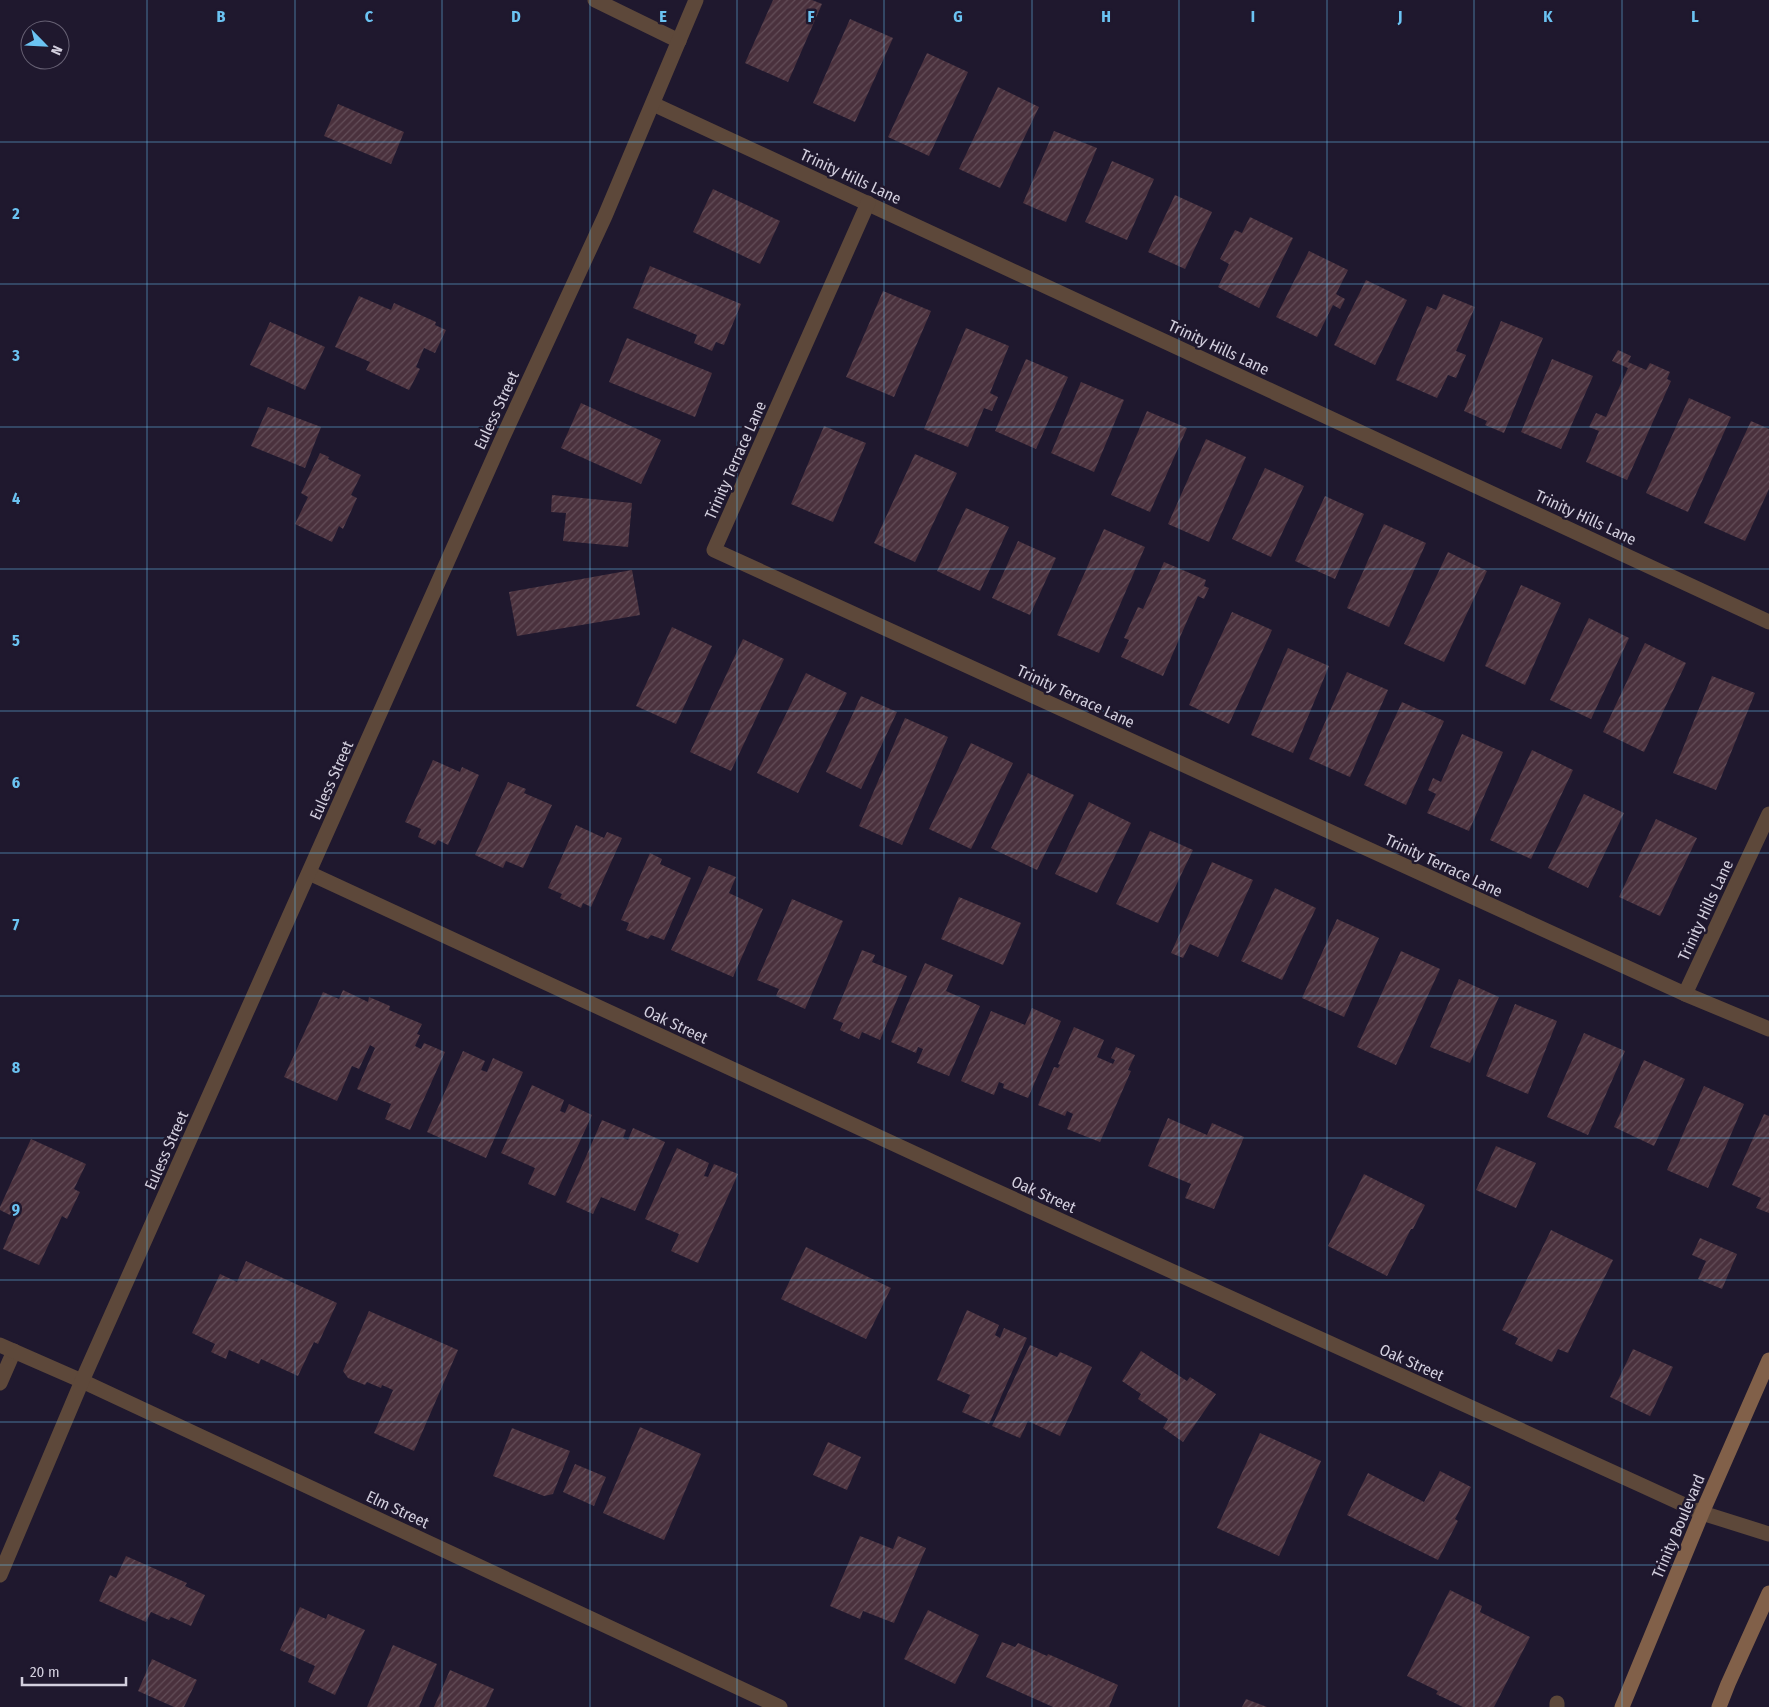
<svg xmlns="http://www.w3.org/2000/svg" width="1769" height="1707" viewBox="0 0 1769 1707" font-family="'Fira Sans Condensed',sans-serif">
  <defs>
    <pattern id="building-hatch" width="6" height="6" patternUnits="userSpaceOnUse" patternTransform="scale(1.25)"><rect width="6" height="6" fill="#4a313d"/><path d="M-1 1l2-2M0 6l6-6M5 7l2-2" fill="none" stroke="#634e59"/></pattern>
  </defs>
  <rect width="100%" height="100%" fill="#1f182e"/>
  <g fill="url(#building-hatch)">
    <polygon points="773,0 812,0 822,4 788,82 745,63"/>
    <polygon points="850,19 893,38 855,122 813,103"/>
    <polygon points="927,53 968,72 929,156 888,137"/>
    <polygon points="998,87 1039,107 1000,188 959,169"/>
    <polygon points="338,104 404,132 391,164 324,136"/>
    <polygon points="1054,131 1097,148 1066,222 1023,203"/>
    <polygon points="1112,161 1154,179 1127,240 1085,222"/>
    <polygon points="713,189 780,221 760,264 693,232"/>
    <polygon points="1175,195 1212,212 1185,269 1148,252"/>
    <polygon points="1250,217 1293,238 1259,308 1218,287 1229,264 1220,259 1235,230 1242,233"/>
    <polygon points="1309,251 1348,270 1336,294 1345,299 1340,309 1333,305 1317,337 1276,317"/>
    <polygon points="650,266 741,304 724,345 716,342 712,351 694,343 697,335 633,308"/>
    <polygon points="1366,280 1407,300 1375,365 1334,345"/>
    <polygon points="883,291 931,311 894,397 846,377"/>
    <polygon points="1443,294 1475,307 1456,351 1466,355 1456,378 1448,375 1437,398 1396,380 1427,306 1436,310"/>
    <polygon points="359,296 391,310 394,303 436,322 435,325 446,330 435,353 424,348 416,367 420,369 409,390 366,370 370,362 335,347"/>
    <polygon points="1501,321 1543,338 1504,433 1485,425 1487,421 1464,411"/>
    <polygon points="270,322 325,347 305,390 250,365"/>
    <polygon points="966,328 1009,346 990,393 998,397 992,411 984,408 968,447 924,429"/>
    <polygon points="627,338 712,373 695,417 609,382"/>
    <polygon points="1618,350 1631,356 1628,362 1646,370 1650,363 1670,372 1667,379 1671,381 1627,480 1586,462 1599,431 1589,427 1596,413 1606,417 1628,368 1612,361"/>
    <polygon points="1026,359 1068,377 1036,449 995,431"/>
    <polygon points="1552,359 1593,376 1561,449 1521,432"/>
    <polygon points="1081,382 1124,400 1094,472 1051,453"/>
    <polygon points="1689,398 1731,417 1688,512 1646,493"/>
    <polygon points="581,403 661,440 641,484 561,448"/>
    <polygon points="268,407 321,427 305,468 251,446"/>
    <polygon points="1147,411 1187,428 1150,512 1111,495"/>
    <polygon points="1751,421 1769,429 1769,489 1745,541 1704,523"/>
    <polygon points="824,426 866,443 833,522 791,504"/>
    <polygon points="1206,439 1246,457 1209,542 1168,524"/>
    <polygon points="320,453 329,457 328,459 361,475 351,495 357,498 343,529 339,526 332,542 295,524 308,497 301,493"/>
    <polygon points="915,454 957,473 915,562 874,543"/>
    <polygon points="1265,468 1304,486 1271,557 1232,539"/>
    <polygon points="552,495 632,503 628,547 563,541 566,513 551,512"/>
    <polygon points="1325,496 1364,514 1335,579 1295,561"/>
    <polygon points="966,508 1009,527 980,591 937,571"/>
    <polygon points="1384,524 1426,543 1389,627 1347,608"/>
    <polygon points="1104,529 1145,547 1099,653 1057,635"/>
    <polygon points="1018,541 1056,558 1030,615 992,598"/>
    <polygon points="1448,552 1487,571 1444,662 1404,644"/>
    <polygon points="1164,562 1206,580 1204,586 1209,588 1204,599 1198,596 1163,676 1121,657 1129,640 1124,638 1138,607 1143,609"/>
    <polygon points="632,570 640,615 517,636 509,592"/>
    <polygon points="1521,585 1561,603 1525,685 1485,666"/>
    <polygon points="1232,612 1272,630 1229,724 1189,705"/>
    <polygon points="1589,618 1629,638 1591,719 1550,700"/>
    <polygon points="672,627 712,646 676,724 636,706"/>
    <polygon points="743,639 784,659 731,771 690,752"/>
    <polygon points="1645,643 1686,663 1644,752 1603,732"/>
    <polygon points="1288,648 1329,666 1293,753 1251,735"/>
    <polygon points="1347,672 1388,690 1350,777 1309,759"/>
    <polygon points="806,673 847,693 798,793 757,773"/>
    <polygon points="1712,676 1755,693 1716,790 1673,773"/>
    <polygon points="861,696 897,712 861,789 826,772"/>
    <polygon points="1402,702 1444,721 1406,805 1364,785"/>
    <polygon points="905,718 948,737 902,845 859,826"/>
    <polygon points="1462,734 1503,752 1469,831 1427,813 1436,794 1428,790 1433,778 1441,782"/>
    <polygon points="971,743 1013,763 971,849 929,829"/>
    <polygon points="1532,750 1573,770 1531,859 1490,840"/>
    <polygon points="433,760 460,772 462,767 479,775 448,845 438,840 435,845 418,837 421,829 405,822"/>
    <polygon points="1028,773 1074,795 1037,870 991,848"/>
    <polygon points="508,782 526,789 524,793 552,805 523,868 506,861 503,868 475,855"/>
    <polygon points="1584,794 1624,813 1588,888 1548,868"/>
    <polygon points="1089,802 1131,823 1097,893 1055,874"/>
    <polygon points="1656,819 1697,838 1660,916 1619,897"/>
    <polygon points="576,825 604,838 607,832 622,838 591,907 583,903 581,908 560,898 562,894 548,888"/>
    <polygon points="1150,831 1193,850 1158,923 1116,904"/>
    <polygon points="650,853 662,859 660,864 691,878 664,940 651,935 648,939 626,930 629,923 621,920"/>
    <polygon points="1212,862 1253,880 1218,957 1190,944 1183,958 1171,953"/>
    <polygon points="709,866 736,877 729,893 763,909 733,977 671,950"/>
    <polygon points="1275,888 1316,908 1282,980 1241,961"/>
    <polygon points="959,897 1021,923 1003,965 941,939"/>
    <polygon points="792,899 843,921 805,1009 776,996 779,989 757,980"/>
    <polygon points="1337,919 1379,938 1344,1017 1302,998"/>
    <polygon points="862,950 875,955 872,962 907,976 880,1040 862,1032 859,1039 840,1030 843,1023 833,1019"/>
    <polygon points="1401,951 1440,969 1396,1065 1357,1047"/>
    <polygon points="925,963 953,975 946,991 980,1006 949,1076 917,1063 923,1049 918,1047 916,1053 891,1042"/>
    <polygon points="1459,979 1499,997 1470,1063 1430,1047"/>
    <polygon points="343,990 368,1002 369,997 390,1006 389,1010 422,1024 417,1034 420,1035 415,1046 421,1049 424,1043 445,1052 410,1130 385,1119 391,1104 357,1089 375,1048 370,1045 359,1069 352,1066 337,1101 284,1077 323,992 339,999"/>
    <polygon points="1515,1004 1557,1021 1528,1094 1486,1076"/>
    <polygon points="1032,1008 1061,1021 1028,1098 1003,1088 1004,1084 999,1082 994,1095 961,1081 991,1011 1025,1025"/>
    <polygon points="1074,1027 1104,1040 1097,1057 1113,1064 1115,1060 1111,1058 1116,1047 1135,1055 1128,1070 1131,1071 1100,1142 1067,1129 1073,1114 1067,1111 1065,1116 1038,1105 1054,1067 1058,1068 1060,1065 1058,1064"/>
    <polygon points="1584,1033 1625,1051 1588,1135 1547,1117"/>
    <polygon points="463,1051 485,1061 481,1070 487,1072 493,1058 523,1072 486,1158 427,1132"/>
    <polygon points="1644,1060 1685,1079 1654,1146 1614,1127"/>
    <polygon points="532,1085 564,1100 560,1111 565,1113 569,1104 592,1115 555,1196 528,1184 535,1168 501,1153"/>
    <polygon points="1704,1086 1744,1104 1708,1188 1667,1170"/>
    <polygon points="1764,1114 1769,1116 1769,1213 1756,1208 1761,1198 1732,1185"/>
    <polygon points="1168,1118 1207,1135 1212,1123 1244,1137 1214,1209 1185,1198 1191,1184 1148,1166"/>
    <polygon points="602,1120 626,1130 623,1138 628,1140 633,1128 665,1142 635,1211 601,1197 593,1214 566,1202"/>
    <polygon points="31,1139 86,1164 74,1189 80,1192 67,1219 62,1216 39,1265 3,1249 16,1218 0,1210 0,1207"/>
    <polygon points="1496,1146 1536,1163 1516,1208 1476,1190"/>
    <polygon points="677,1148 709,1163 704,1176 708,1177 714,1164 738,1174 698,1263 671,1251 679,1234 645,1219"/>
    <polygon points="1364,1174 1425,1205 1413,1229 1411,1229 1387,1276 1328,1246"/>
    <polygon points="1551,1230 1613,1260 1568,1353 1558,1349 1552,1362 1515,1344 1518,1338 1502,1330"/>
    <polygon points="1700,1238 1737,1254 1722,1289 1698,1279 1706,1261 1692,1255"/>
    <polygon points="806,1247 891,1288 866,1339 781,1299"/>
    <polygon points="246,1261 337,1303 318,1344 314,1342 298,1376 261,1359 259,1364 229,1350 226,1359 211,1352 215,1344 192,1333 220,1274 237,1282"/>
    <polygon points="967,1310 999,1325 995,1335 1000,1338 1004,1328 1027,1338 989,1424 962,1412 970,1395 937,1380"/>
    <polygon points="369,1311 458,1350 414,1451 374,1433 393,1390 382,1385 381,1388 367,1382 365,1385 348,1378 343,1371"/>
    <polygon points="1030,1345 1057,1357 1060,1352 1092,1367 1060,1436 1028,1421 1020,1438 992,1426"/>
    <polygon points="1633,1349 1673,1367 1650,1416 1610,1397"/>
    <polygon points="1141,1351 1187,1381 1190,1377 1216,1394 1183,1442 1163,1428 1168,1419 1138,1399 1141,1394 1122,1381"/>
    <polygon points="640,1427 701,1454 664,1540 603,1513"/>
    <polygon points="512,1428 570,1451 553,1494 544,1496 493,1476"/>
    <polygon points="1260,1433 1321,1461 1279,1556 1217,1528"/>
    <polygon points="828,1442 861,1457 847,1490 813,1475"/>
    <polygon points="575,1464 606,1477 594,1506 563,1492"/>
    <polygon points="1440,1471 1471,1487 1455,1519 1458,1521 1438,1560 1347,1515 1368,1473 1424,1502"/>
    <polygon points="860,1536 893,1549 898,1536 926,1548 894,1623 863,1611 860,1619 830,1606"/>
    <polygon points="126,1556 187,1583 185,1586 205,1595 191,1626 171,1617 169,1620 151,1612 146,1622 99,1601 110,1575 116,1578"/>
    <polygon points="1450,1590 1482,1606 1480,1612 1530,1637 1494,1707 1463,1707 1436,1694 1438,1691 1407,1676"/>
    <polygon points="300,1607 326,1619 328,1614 365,1630 335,1695 308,1682 315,1666 280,1650"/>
    <polygon points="928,1610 979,1635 955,1684 904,1659"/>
    <polygon points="1002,1642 1015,1647 1018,1643 1047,1656 1048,1654 1118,1685 1109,1707 1053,1707 986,1677"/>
    <polygon points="393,1645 437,1664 419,1707 367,1707"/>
    <polygon points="152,1659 197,1680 184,1707 174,1707 138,1691"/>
    <polygon points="450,1670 494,1689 486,1707 434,1707"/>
    <polygon points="1246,1699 1267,1707 1242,1707"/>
  </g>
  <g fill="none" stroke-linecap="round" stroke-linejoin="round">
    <g stroke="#5d483a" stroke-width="15">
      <polyline points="595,0 679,41"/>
      <polyline points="0,1383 14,1351"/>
    </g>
    <g stroke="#5d483a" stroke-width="15">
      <polyline points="653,104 1769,622"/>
      <polyline points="868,203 714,550 1685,994 1769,1029"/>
      <polyline points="309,873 974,1181 1641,1485 1702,1513 1769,1534"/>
      <polyline points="1685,994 1769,814"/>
      <polyline points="0,1345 82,1381 780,1707"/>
      <polyline points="0,1575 82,1381 502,439 605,216 696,0"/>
      <polyline points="1557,1703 1557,1707"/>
    </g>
    <g stroke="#816049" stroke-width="15">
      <polyline points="1622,1707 1702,1513 1769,1360"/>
      <polyline points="1719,1707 1728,1684 1769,1593"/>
    </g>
  </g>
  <path fill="none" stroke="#6bc3f2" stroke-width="1" stroke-opacity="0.55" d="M147,0V1707M295,0V1707M442,0V1707M590,0V1707M737,0V1707M884,0V1707M1032,0V1707M1179,0V1707M1327,0V1707M1474,0V1707M1622,0V1707M0,142H1769M0,284H1769M0,427H1769M0,569H1769M0,711H1769M0,853H1769M0,996H1769M0,1138H1769M0,1280H1769M0,1422H1769M0,1565H1769"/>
  <g text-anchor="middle" stroke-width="5" stroke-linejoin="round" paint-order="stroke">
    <g font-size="16" fill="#d3cfde" stroke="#1f182e">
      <text transform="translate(851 176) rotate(25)" y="6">Trinity Hills Lane</text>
      <text transform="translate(1219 347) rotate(25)" y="6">Trinity Hills Lane</text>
      <text transform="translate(496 410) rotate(-65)" y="6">Euless Street</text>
      <text transform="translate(735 460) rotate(-66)" y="6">Trinity Terrace Lane</text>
      <text transform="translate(1586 517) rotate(25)" y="6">Trinity Hills Lane</text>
      <text transform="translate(1076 696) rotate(25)" y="6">Trinity Terrace Lane</text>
      <text transform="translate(331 780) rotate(-66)" y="6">Euless Street</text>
      <text transform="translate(1444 865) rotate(25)" y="6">Trinity Terrace Lane</text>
      <text transform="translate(1705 910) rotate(-65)" y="6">Trinity Hills Lane</text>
      <text transform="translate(676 1024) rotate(25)" y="6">Oak Street</text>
      <text transform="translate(166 1150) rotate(-66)" y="6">Euless Street</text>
      <text transform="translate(1044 1194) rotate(24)" y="6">Oak Street</text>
      <text transform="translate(1412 1362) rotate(24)" y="6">Oak Street</text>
      <text transform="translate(398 1509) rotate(25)" y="6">Elm Street</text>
      <text transform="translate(1678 1526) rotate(-67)" y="6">Trinity Boulevard</text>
    </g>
  </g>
  <g font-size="16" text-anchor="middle" font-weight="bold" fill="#6bc3f2" stroke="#1f182e" stroke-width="5" stroke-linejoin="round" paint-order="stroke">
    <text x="221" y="22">B</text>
    <text x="369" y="22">C</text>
    <text x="516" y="22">D</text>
    <text x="663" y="22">E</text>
    <text x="811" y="22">F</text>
    <text x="958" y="22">G</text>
    <text x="1106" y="22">H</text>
    <text x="1253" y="22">I</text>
    <text x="1400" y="22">J</text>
    <text x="1548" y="22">K</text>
    <text x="1695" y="22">L</text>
    <text x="16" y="219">2</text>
    <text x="16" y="361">3</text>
    <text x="16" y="504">4</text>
    <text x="16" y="646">5</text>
    <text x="16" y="788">6</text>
    <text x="16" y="930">7</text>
    <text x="16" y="1073">8</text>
    <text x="16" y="1215">9</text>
  </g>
  <g transform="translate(45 45) rotate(114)"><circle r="24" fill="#1f182e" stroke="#676174"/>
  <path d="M0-4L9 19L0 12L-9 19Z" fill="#6bc3f2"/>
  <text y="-8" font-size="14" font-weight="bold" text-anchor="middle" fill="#d3cfde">N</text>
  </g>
  <path d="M22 1677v8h104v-8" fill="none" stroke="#d3cfde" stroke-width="2.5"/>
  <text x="30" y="1677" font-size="15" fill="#d3cfde" stroke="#1f182e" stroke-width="4" paint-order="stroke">20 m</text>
</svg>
